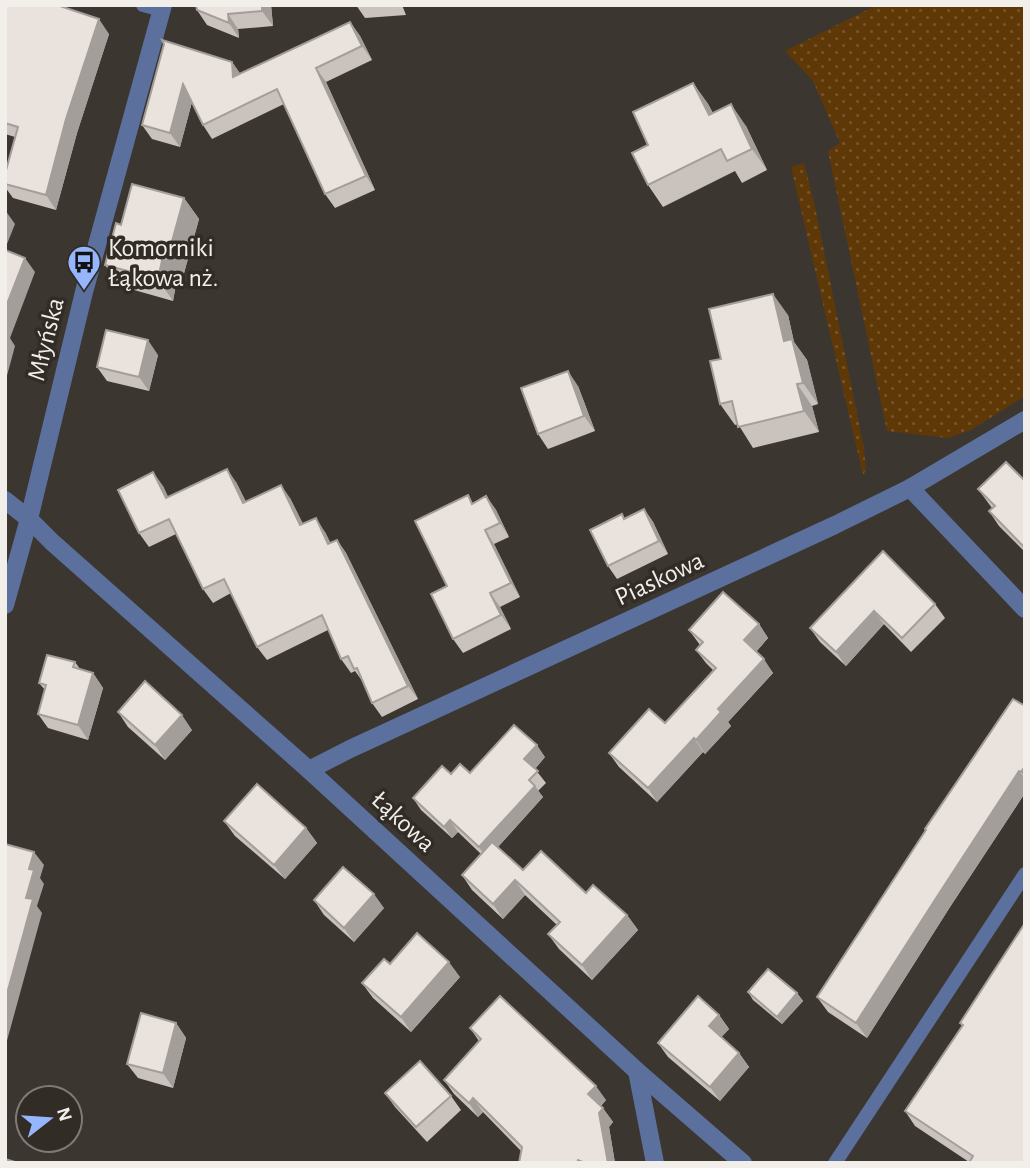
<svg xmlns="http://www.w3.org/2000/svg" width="1030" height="1168" viewBox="0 0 1030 1168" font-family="'Alegreya Sans',sans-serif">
  <defs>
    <pattern id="grass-dots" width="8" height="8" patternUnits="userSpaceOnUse" patternTransform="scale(1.75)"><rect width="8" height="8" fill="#5f3807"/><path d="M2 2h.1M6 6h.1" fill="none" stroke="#76552b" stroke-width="1.8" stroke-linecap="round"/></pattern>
  </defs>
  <rect width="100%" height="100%" fill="#3c3631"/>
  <g fill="url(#grass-dots)">
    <polygon points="877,5 1025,5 1025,396 971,430 948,438 887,431 828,151 840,143 813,81 785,51"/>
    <polygon points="804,163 814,202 864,448 866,470 863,475 791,167"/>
  </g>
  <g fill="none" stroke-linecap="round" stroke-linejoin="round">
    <g stroke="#5b709c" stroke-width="14">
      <polyline points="143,5 162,10"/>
      <polyline points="835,1163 1025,874"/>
    </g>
    <g stroke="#5b709c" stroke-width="18">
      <polyline points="910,488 1025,609"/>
      <polyline points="5,500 29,519 52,542 309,770 637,1071 743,1163"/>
      <polyline points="5,605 29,519 84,292 163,5"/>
      <polyline points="309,770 350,749 835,525 910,488 1025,420"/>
      <polyline points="637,1071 655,1163"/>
    </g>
  </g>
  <g fill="#c9c2bd">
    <polygon points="5,5 109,34 77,133 56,210 13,198 5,187 5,174 15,137 5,134"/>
    <polygon points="271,5 273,26 238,29 239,38 207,25 197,10"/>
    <polygon points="356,5 402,5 406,15 365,18"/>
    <polygon points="350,22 360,36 372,60 326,82 375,190 335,208 325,194 284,104 212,139 203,125 192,102 180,147 152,139 142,125 232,62 240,74"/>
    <polygon points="693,83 708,104 713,113 746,126 767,170 742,183 735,171 663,207 648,185 648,145"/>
    <polygon points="184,198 199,219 181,284 177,279 173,301 120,286 105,265 121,225"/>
    <polygon points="788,315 794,342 807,360 818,404 812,406 819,432 753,448 738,424 735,425 720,404 721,359"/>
    <polygon points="158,355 149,391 107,381 97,367"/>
    <polygon points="578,386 595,431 548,449 538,434"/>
    <polygon points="1025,481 1025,552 999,526 989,511 992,508 978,489"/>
    <polygon points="236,482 246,502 290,498 303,524 325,532 330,543 337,540 346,553 418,699 382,717 372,703 363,682 355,671 351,673 341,659 328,630 267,660 257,647 231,593 213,603 203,589 176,534 149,547 139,533 163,486 168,497"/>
    <polygon points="486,496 496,510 509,537 494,544 520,597 500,607 511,629 463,653 453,639 447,586 473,503"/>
    <polygon points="644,509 653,522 668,554 617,579 608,566 622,514 625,519"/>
    <polygon points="883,551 935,604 945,618 911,652 884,624 846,666 820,642 810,628"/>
    <polygon points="759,624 768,638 756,652 773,673 728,722 731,726 705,754 703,752 657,802 619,767 609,753 665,723 713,670 706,663 696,650 700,645 689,630"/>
    <polygon points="75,662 80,669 93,673 103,688 88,740 48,728 38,714 45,690 39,683"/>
    <polygon points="1025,706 1025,793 950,907 867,1038 828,1012 817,997"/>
    <polygon points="118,712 192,730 165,760 128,727"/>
    <polygon points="545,757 535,769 546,783 538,791 543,797 498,847 523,870 586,893 627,915 638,930 592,980 559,949 548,934 557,925 525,895 503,919 472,890 462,875 481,854 458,832 452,838 421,810 413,798 451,774 470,773"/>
    <polygon points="224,821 306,828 317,843 285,879 235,836"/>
    <polygon points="314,900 384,908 354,942 324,915"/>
    <polygon points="1025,923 1025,1163 969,1162 915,1126 905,1111 962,1026 960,1023"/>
    <polygon points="460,977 411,1032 373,998 362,983"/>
    <polygon points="748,992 797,993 803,1001 782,1024 753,1000"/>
    <polygon points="719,1015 729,1029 721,1037 739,1053 749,1067 720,1101 668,1057 658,1043"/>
    <polygon points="176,1023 186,1038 173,1088 138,1078 127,1064"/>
    <polygon points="470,1028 606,1100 601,1106 613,1122 609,1127 615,1163 519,1163 521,1151 483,1112 478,1117 454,1094 444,1080 479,1041"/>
    <polygon points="385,1093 451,1096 461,1110 427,1142 395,1107"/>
  </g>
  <g fill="#a49e9a">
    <polygon points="262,5 271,5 273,26 262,11"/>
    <polygon points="228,14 238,29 239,38 229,23"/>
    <polygon points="99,19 109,34 77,133 56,210 46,195 66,119"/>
    <polygon points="350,22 360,36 372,60 362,46"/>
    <polygon points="232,62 242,76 233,77"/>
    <polygon points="316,68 326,82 375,190 366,176"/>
    <polygon points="693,83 708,104 724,136 709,115"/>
    <polygon points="183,84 193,98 180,147 170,133"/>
    <polygon points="731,104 746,126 767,170 752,149"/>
    <polygon points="184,198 199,219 181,284 177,279 173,301 158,279 163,256"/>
    <polygon points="5,210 15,224 5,249"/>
    <polygon points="25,258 35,272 10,338 15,346 5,383 5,309"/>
    <polygon points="773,294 788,315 794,342 807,360 818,404 803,383 784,341"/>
    <polygon points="148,340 158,355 149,391 139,377"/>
    <polygon points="568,371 578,386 595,431 584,416"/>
    <polygon points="797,384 812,406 819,432 804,411"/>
    <polygon points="227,469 236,482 253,516 243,503"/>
    <polygon points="153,472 163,486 175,512 166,498"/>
    <polygon points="281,485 290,498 310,539 300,525"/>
    <polygon points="486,496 496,510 509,537 500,523"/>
    <polygon points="644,509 653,522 668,554 659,541"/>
    <polygon points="316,518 325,532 338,557 328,544"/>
    <polygon points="485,530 494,544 520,597 511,583"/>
    <polygon points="337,540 346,553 418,699 408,686"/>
    <polygon points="490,593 500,607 511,629 501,615"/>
    <polygon points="874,611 884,624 846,666 836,652"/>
    <polygon points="759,624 768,638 754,654 744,640"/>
    <polygon points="764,659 773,673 728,722 731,726 705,754 696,740 718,709"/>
    <polygon points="93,673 103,688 88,740 78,725"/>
    <polygon points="182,715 192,730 165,760 155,745"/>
    <polygon points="694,738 703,752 657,802 648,788"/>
    <polygon points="537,745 545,757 533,771 524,759"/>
    <polygon points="1025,766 1025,777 1021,772"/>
    <polygon points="1019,771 1025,778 1025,793 950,907 867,1038 856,1023 940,892"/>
    <polygon points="535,786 543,797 487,859 479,847"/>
    <polygon points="450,820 458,832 452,838 444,827"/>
    <polygon points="306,828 317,843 285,879 274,865"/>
    <polygon points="34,852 44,865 40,878 44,884 37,906 42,913 5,1048 5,1001 29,869"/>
    <polygon points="515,880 525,895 503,919 493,904"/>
    <polygon points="374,894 384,908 354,942 344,928"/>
    <polygon points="627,915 638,930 592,980 582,965"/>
    <polygon points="449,962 460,977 411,1032 401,1017"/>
    <polygon points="797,993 803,1001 782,1024 777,1017"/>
    <polygon points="719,1015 729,1029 719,1040 709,1026"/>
    <polygon points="176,1023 186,1038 173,1088 163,1073"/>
    <polygon points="739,1053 749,1067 720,1101 710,1087"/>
    <polygon points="596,1086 606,1100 598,1108 588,1094"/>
    <polygon points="473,1098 483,1112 478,1117 469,1103"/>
    <polygon points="603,1108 613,1122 609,1127 615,1163 608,1163 599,1113"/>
  </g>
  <g fill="#eae2dc" stroke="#a49e9a" stroke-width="2">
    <polygon points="5,5 57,5 99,19 66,119 46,195 5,184 5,174 18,127 5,123"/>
    <polygon points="196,5 262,5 262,11 228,14 229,23 197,10"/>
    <polygon points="350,22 362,46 316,68 366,176 325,194 277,89 203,125 183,84 170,133 142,125 164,44 162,40 232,62 233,77"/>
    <polygon points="693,83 709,115 731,104 752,149 727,161 721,149 648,185 632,153 648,145 633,112"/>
    <polygon points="132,184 184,198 166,263 163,256 158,279 105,265 116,223 121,225"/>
    <polygon points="5,250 25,258 5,309"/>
    <polygon points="773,294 784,341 792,339 803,383 797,384 804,411 738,427 732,401 720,404 710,361 721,359 709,309"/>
    <polygon points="106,330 148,340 139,377 97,367"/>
    <polygon points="568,371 584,416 538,434 521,388"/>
    <polygon points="1006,462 1025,481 1025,548 989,511 995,506 978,489"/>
    <polygon points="227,469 243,503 281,485 300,525 316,518 328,544 337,540 408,686 372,703 357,668 354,669 348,656 341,659 322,615 257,647 224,579 203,589 169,519 139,533 118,490 153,472 166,498"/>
    <polygon points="468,495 472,504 486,496 500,523 485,530 511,583 490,593 501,615 453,639 431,594 447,586 415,521"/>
    <polygon points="644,509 659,541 608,566 590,530 622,514 624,519"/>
    <polygon points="883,551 935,604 902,638 874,611 836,652 810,628"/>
    <polygon points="723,592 759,624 744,640 764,659 718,709 721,712 696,740 694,738 648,788 609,753 649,709 665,723 716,668 696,650 703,642 689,630"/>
    <polygon points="47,655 75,662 73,667 93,673 78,725 38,714 46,685 39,683"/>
    <polygon points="145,681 182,715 155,745 118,712"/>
    <polygon points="1013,699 1025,706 1025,766 1021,772 1019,771 940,892 856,1023 817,997 926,830 925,829"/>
    <polygon points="514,725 537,745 524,759 538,771 529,780 535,786 479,847 450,820 444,827 413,798 442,766 451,774 460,764 470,773"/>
    <polygon points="257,784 306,828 274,865 224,821"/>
    <polygon points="492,842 523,870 541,851 586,893 593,885 627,915 582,965 548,934 560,922 515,880 493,904 462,875"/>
    <polygon points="5,844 34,852 29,869 34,870 26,898 33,899 5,1001"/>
    <polygon points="343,867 374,894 344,928 314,900"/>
    <polygon points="1025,923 1025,1163 969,1163 973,1156 905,1111 963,1025 960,1023"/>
    <polygon points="417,933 449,962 401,1017 362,983 384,959 390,964"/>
    <polygon points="768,969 797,993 777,1017 748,992"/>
    <polygon points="500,996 596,1086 588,1094 603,1108 599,1113 608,1163 585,1163 578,1160 577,1163 519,1163 522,1147 473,1098 469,1103 444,1080 481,1039 470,1028"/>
    <polygon points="698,996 719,1015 709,1026 739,1053 710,1087 658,1043"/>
    <polygon points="141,1013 176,1023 163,1073 127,1064"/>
    <polygon points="420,1061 451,1096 416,1127 385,1093"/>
    <polygon points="5,1159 18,1163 5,1163"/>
  </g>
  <defs>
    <symbol id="bus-pin" viewBox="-11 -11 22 30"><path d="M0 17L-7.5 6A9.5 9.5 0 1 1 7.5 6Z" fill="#95b6fd" stroke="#322c27"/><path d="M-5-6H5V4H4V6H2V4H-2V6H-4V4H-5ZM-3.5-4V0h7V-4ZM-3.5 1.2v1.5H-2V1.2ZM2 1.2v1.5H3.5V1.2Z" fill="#111"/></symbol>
  </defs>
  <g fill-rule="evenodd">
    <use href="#bus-pin" x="65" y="243" width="38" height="52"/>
  </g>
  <g text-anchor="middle" stroke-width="7" stroke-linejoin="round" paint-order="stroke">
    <g font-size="26" fill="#f2eeea" stroke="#322c27" text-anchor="start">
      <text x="108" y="256">Komorniki<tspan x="108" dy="30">Łąkowa nż.</tspan></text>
    </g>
    <g font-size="26" fill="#f2eeea" stroke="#322c27">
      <text transform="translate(45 339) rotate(-76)" y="9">Młyńska</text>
      <text transform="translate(659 578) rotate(-25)" y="9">Piaskowa</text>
      <text transform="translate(404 821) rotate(43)" y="9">Łąkowa</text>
    </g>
  </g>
  <rect width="1030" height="1168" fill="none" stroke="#f2eeea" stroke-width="14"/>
  <g transform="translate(49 1119) rotate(73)"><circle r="33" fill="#322c27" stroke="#7f7a75" stroke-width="2"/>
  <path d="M0-5L12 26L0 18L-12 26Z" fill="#95b6fd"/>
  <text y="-10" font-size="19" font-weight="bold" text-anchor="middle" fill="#f2eeea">N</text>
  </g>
</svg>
